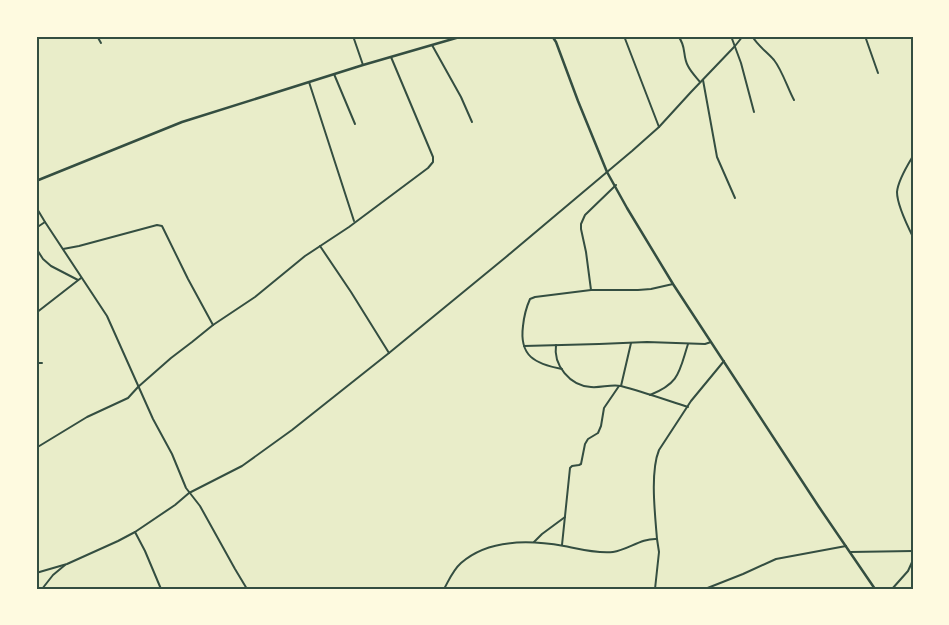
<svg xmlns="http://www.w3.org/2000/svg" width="949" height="625" viewBox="0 0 949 625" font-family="'PT Serif',serif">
  <rect width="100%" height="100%" fill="#e9edc9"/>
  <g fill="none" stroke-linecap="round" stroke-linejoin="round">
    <g stroke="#344e41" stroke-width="2">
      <polyline points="97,36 101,43"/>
      <polyline points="353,36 363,65"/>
      <polyline points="624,36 659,127"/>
      <path d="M678,36C687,47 682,55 688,66C691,72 696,77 700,82"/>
      <polyline points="731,36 741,63 754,112"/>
      <path d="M752,36C758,46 767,52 774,60C782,70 788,89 794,100"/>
      <polyline points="865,36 878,73"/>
      <polyline points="432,45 461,97 472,122"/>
      <polyline points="334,74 355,124"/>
      <polyline points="703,80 717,157 735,198"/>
      <polyline points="309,82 354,221"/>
      <path d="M913,156C907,166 898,180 897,192C897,205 907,225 913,237"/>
      <polyline points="36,207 45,222 107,316 153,419 172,454 186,488 200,506 235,569 247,589"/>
      <polyline points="36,228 45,222"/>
      <polyline points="320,246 351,292 389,353"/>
      <polyline points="36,248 43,259 51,266 78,280"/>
      <polyline points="63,249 79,246 157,225 162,226 188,279 213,325"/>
      <polyline points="591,290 586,252 581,229 581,224 585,215 616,185"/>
      <polyline points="36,313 81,278"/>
      <path d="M556,345C553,365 570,386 591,387C601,388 611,384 621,386C644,392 666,400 688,407"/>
      <polyline points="524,346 599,344 647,342 705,344 711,342"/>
      <polyline points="36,363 42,363"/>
      <path d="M562,369C535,364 519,356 523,326C524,316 526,308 530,299L535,297L591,290H638L651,289L673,284"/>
      <polyline points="621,386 631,343"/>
      <path d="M650,395C680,383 679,372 688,344"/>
      <polyline points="36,448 87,417 128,398 138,387 171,358 192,342 213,325 255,297 305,256 349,227 428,168 433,162 433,157 391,57"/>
      <polyline points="135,532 145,551 161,589"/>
      <path d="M657,539C655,514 650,472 659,450L691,401L724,361"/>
      <polyline points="534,542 542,534 565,517"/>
      <polyline points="562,545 570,468 572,466 579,465 581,464 585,444 588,439 598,433 601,426 604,408 619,386"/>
      <polyline points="850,552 913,551"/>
      <polyline points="36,573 67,564 118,541 135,532 175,505 189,493 242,466 292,430 389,353 506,257 632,151 659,127 691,92 735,46 743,36"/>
      <polyline points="42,589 53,575 65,565"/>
      <path d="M444,589C449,580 453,570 461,563C488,539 530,540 564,546C579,549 598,554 613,552C628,550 641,538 657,539L659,552L655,589"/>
      <polyline points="705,589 743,574 776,559 846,546"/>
      <polyline points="892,589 908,571 913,560"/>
    </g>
    <polyline stroke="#344e41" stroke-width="2.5" points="36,181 182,122 363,65 463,36"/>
    <polyline stroke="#344e41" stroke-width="2.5" points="552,36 556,42 578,101 607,172 627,208 673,284 819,507 875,589"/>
  </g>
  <rect width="949" height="625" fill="none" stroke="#fefae0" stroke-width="75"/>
  <rect x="38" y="38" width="874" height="550" fill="none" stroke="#344e41" stroke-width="2"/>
</svg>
